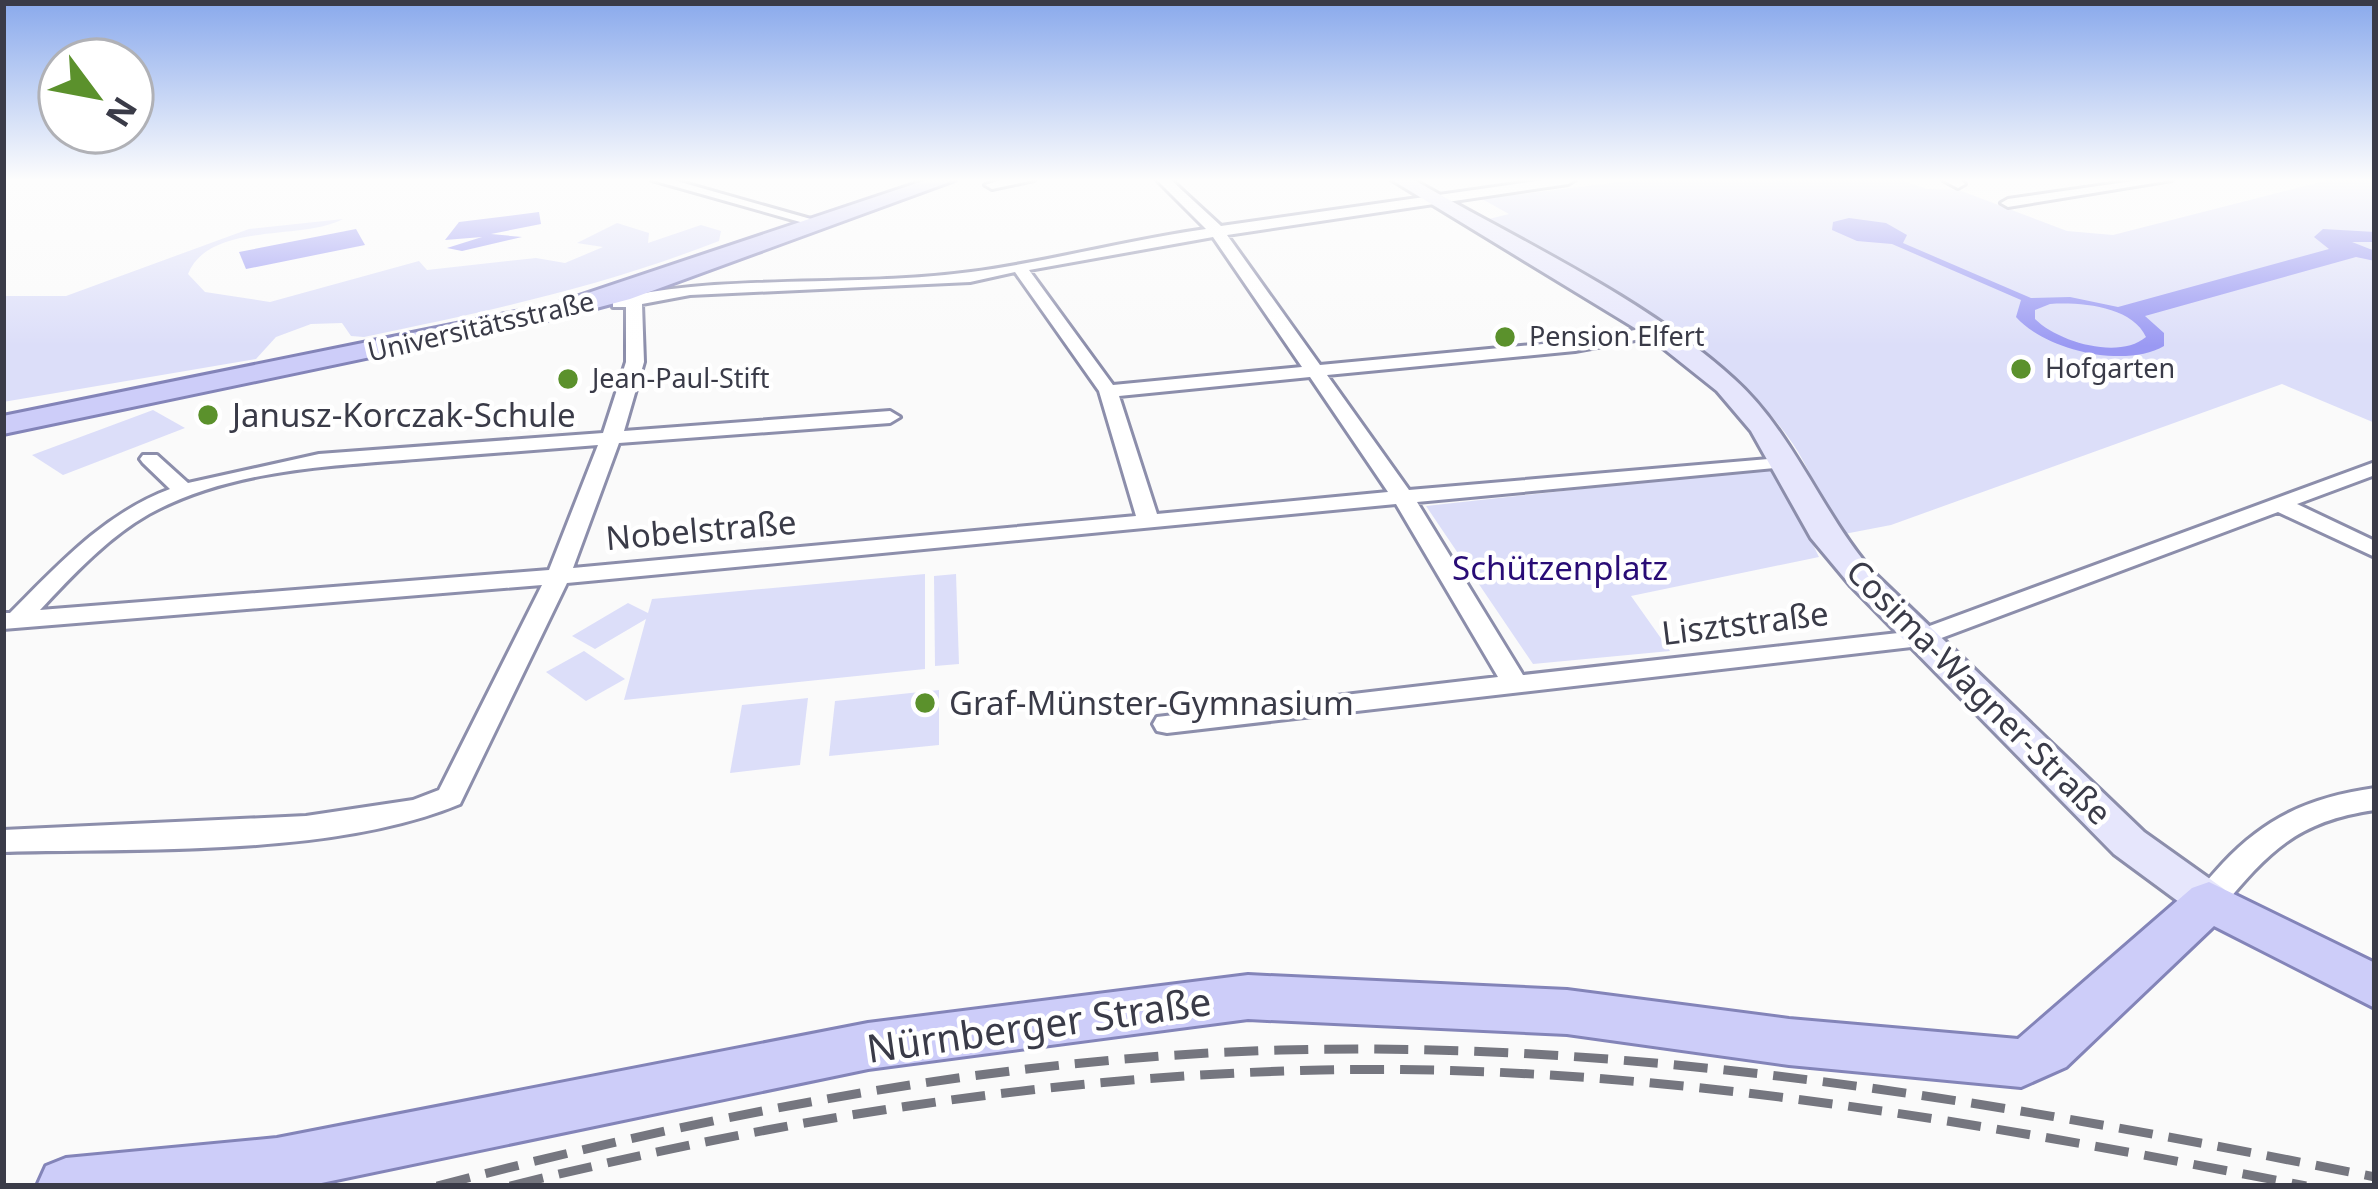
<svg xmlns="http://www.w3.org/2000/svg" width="2378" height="1189" viewBox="0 0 2378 1189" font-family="'Noto Sans',sans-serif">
  <rect width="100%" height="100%" fill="#fafafa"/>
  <g fill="#dcdef9">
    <path d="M1636,180H1901L1927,189L1959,190L2067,231L2113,235L2328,180H2375V423L2282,384L1891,525L1839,535C1824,505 1811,471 1793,444C1723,341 1592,283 1489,219L1509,214L1482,199Z"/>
    <path d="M343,219C303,241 209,221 188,274L205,292L270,302L419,261L427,270L536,258L565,263L603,247L577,243L617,223L649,233L648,243L701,225L721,231L719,241C595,289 491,310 364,337L351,336L342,323L311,324L276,337L256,359L3,402V296H66L249,229Z"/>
    <polygon points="153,410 185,428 63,475 32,455"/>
    <polygon points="1775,468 1819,557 1631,596 1670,651 1533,664 1426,506"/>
    <polygon points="925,574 925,669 624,700 646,619 595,649 572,636 628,603 648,613 652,599"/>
    <polygon points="956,574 959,664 935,666 934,576"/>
    <polygon points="584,651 625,679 586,701 546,672"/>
    <polygon points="939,690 939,745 829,756 835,701"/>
    <polygon points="808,698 800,765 730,773 742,705"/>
  </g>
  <g fill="#9a99f3" fill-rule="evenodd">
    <polygon points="539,212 541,224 491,234 522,237 462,251 447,248 482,237 445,240 459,222"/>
    <path d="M1849,218L1886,223L1907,235L1903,243L2031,298L2070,297L2118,307L2329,249L2314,237L2323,229L2375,232V242H2352L2375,251V261L2356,257L2145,316L2164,333V346C2125,369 2045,350 2016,317L2021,300L1892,244L1857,241L1832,230L1833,222ZM2050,304C2080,302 2132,306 2146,337C2119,360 2058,342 2035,319V310Z"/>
    <polygon points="356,229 365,245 246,269 239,252"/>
  </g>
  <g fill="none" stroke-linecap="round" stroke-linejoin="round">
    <defs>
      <g id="street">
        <polygon points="652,180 673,180 825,223 818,227"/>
        <polygon points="1034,180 992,189 985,185 1001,180"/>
        <path d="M1157,180H1171L1221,226L1543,180H1575L1568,184L1227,235L1320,365L1575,341L1657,326L1666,331L1657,336L1575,351L1327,375L1409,490L1792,457L1795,461L1792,465L1785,467L1417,502L1523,675L1916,631L2375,462V475L2297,504L2375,541V557L2278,512L1920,646L1167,733L1157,731L1153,724L1157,717L1498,677L1396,504L567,583L460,804C333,857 141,848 3,852V830L306,816L413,800L439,790L542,585L3,629V613H10C59,564 104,514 170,489L143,463L140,459L143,455H157L188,483L319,454L603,433L626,362V307H613V299C731,273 852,288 971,272C1048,262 1127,240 1206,229ZM1213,237L1302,367L1113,385L1029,270ZM1015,272L1099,391L1136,516L573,568L619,443L890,423L900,417L890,411L624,431L644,362L642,304L690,295L970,282ZM1310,377L1388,492L1157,514L1119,396ZM598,445L549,570L40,610C73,575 107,538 149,514C229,470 327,466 416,459C477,454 537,450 598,445Z"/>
        <polygon points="1943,180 1960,180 1965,184 1958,188"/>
        <polygon points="2140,180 2172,180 2008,207 2001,203 2008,199"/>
        <path d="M2375,788V810C2297,821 2269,851 2220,910L2209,913L2198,910L2193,901C2201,887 2212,875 2223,863C2267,816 2312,797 2375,788Z"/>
      </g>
      <path id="secondary" d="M1392,180H1414C1518,240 1645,298 1734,379C1793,432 1821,512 1873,572L2144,832L2224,889L2231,901L2224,913L2209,918L2194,913L2114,854L1851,586L1811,538L1751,431L1717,391L1648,336Z"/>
      <g id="primary">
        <polygon points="926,180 955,180 630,299 566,316 3,434 3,416 555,304"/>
        <polygon points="2209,882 2375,963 2375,1008 2214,926 2066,1067 2021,1087 1789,1065 1567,1034 1248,1019 868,1069 307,1186 37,1186 46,1166 66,1158 277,1138 868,1023 1248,975 1567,990 1789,1019 2018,1039 2192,888"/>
      </g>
    </defs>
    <use href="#street" stroke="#8c8eab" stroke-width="6"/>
    <use href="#secondary" stroke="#8c8eab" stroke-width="6"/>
    <use href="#primary" stroke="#8384b8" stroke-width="6"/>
    <use href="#street" fill="#fff" fill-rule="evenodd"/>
    <use href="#secondary" fill="#e6e6fc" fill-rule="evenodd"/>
    <use href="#primary" fill="#cdcdf9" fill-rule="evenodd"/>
    <g stroke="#75767f" stroke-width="9" stroke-dasharray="34 16" stroke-linecap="butt">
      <path d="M437,1186C713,1114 995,1058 1281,1050C1650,1040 2015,1105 2375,1177"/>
      <path d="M510,1186C777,1120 1045,1076 1321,1070C1652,1063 1982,1123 2306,1186"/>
    </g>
  </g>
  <linearGradient id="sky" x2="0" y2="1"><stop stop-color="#89a9ec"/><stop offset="0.52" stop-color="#fdfdfd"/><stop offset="1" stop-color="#fdfdfd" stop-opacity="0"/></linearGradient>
  <rect width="2378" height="346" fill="url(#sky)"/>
  <g fill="#5b912c" stroke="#fff" stroke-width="4.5">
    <circle cx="1505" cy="337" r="12"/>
    <circle cx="2021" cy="369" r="12"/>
    <circle cx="568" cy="379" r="12"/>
    <circle cx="208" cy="415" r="12"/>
    <circle cx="925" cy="703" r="12"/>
  </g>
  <g text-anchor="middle" stroke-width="9" stroke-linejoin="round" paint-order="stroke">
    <g font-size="27" fill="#3a3b48" stroke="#fff">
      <text transform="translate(481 327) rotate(-13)" y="9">Universitätsstraße</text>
    </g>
    <g font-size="27" fill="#3a3b48" stroke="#fff" text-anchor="start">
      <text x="1529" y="346">Pension Elfert</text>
      <text x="2045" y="378">Hofgarten</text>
      <text x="592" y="388">Jean-Paul-Stift</text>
    </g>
    <g font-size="33" fill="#3a3b48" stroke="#fff" text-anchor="start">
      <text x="232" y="427">Janusz-Korczak-Schule</text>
      <text x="949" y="715">Graf-Münster-Gymnasium</text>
    </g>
    <g font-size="33" fill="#3a3b48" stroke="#fff">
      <text transform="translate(701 530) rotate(-5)" y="12">Nobelstraße</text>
      <text transform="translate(1745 623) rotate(-7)" y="12">Lisztstraße</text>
      <text transform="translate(1979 692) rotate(45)" y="12">Cosima-Wagner-Straße</text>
    </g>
    <g font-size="33" fill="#290c76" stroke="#fff">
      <text x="1560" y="580">Schützenplatz</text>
    </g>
    <g font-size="39" fill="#3a3b48" stroke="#fff">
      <text transform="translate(1039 1025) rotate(-8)" y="14">Nürnberger Straße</text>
    </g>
  </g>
  <rect width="2378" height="1189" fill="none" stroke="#3a3b48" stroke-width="12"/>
  <g transform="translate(96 96) rotate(122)"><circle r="57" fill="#ffffff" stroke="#b0b1b6" stroke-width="3"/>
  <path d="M0-9L21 45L0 30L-21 45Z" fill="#5b912c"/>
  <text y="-18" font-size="33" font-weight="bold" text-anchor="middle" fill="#3a3b48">N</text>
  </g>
</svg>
